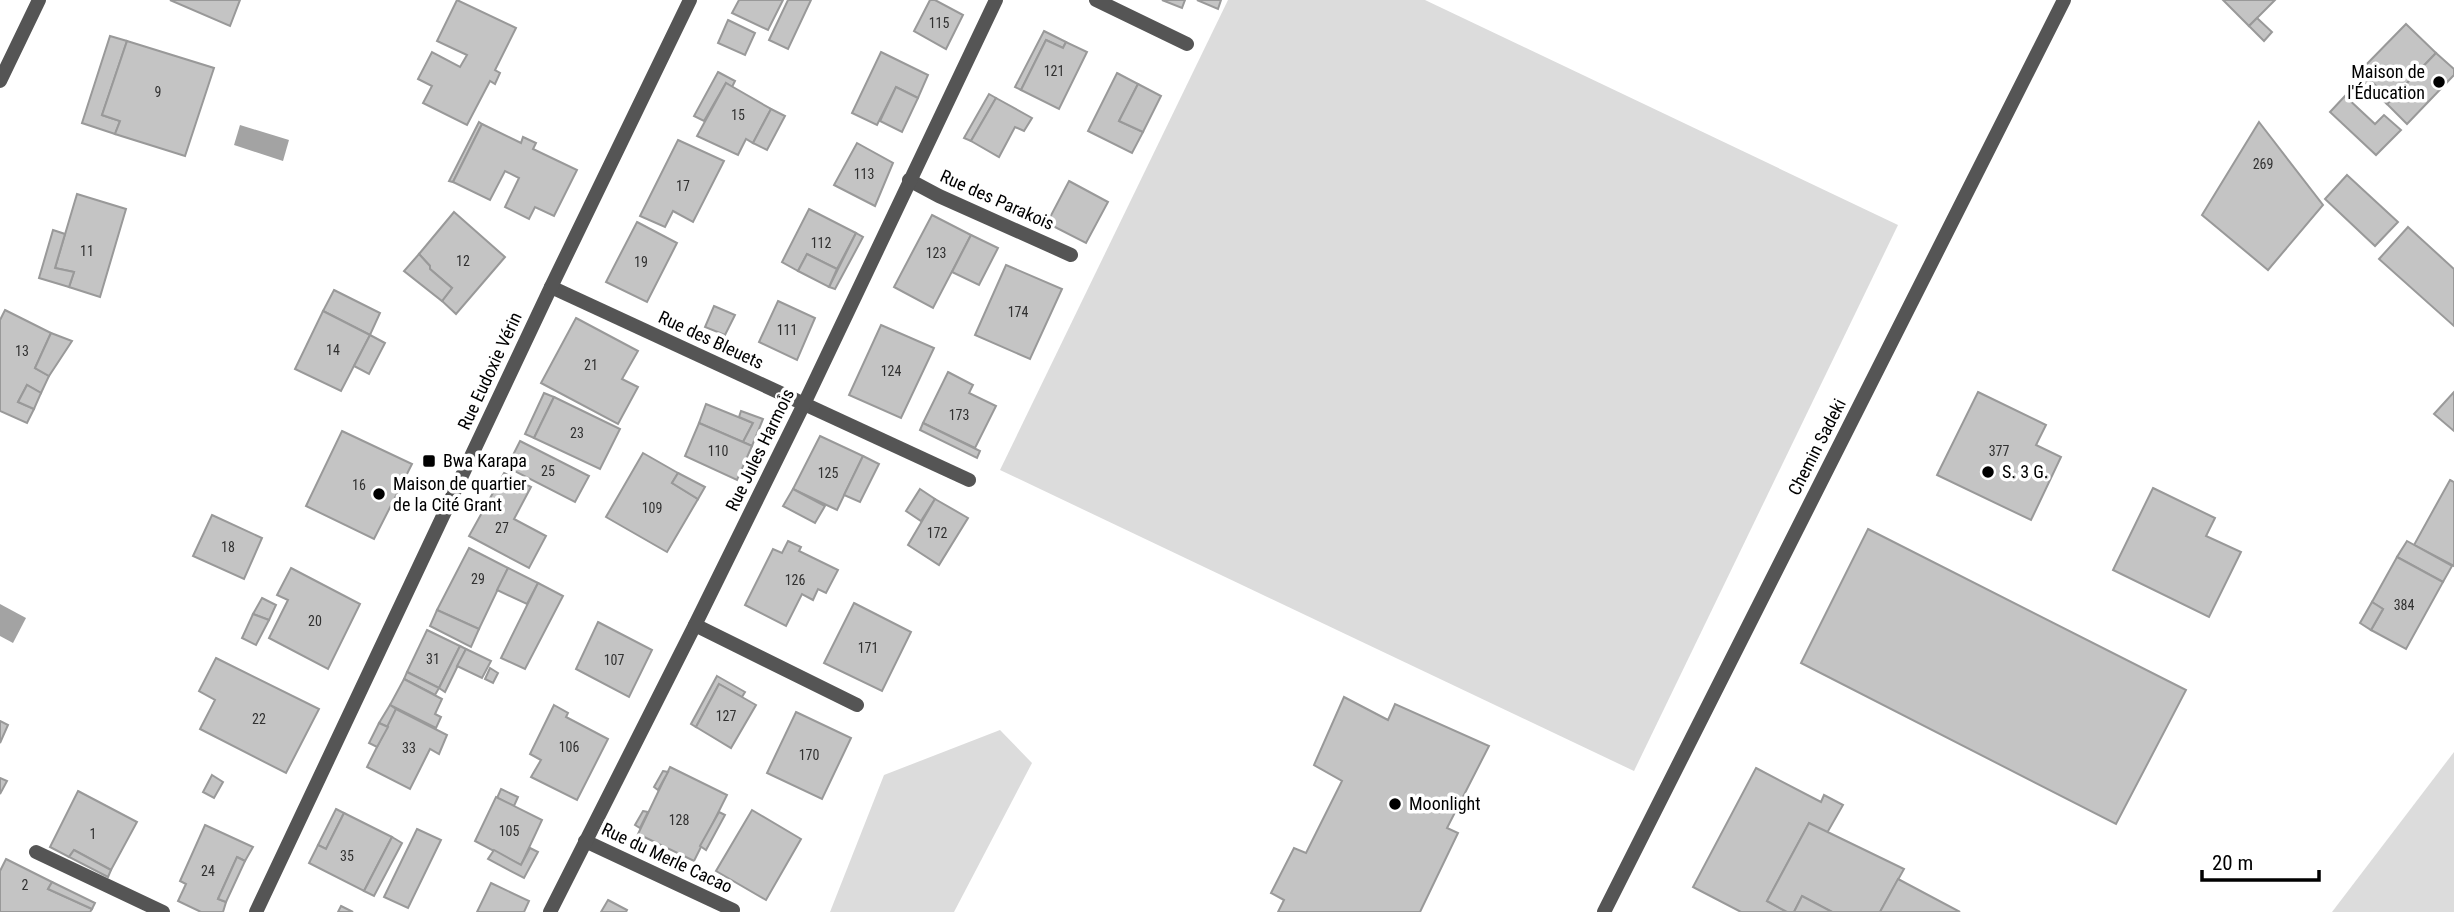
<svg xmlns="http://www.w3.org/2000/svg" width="2454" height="912" viewBox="0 0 2454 912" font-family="'Roboto Condensed',sans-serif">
  <rect width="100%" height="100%" fill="#fff"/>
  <g fill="#dcdcdc">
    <polygon points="1228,0 1425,0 1898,225 1634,771 1000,470"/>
    <polygon points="1000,730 1032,763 954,912 830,912 884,775"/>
    <polygon points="2454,752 2454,912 2332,912"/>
  </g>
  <g fill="#a3a3a3">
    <polygon points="240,125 289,140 283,161 234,145"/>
    <polygon points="0,604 26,618 13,643 0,636"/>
  </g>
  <g fill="#c4c4c4" stroke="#999" stroke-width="2">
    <polygon points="170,0 240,0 230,26"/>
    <polygon points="457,0 516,28 495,70 500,73 495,84 490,81 467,125 423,103 432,86 418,79 432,52 460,67 467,55 437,41"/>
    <polygon points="739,0 783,0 768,30 732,13"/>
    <polygon points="788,0 811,0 788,49 769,40"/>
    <polygon points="930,0 935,0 963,15 946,49 914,31"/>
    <polygon points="1162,0 1185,0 1182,8"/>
    <polygon points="1197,0 1221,0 1218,9"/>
    <polygon points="2223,0 2275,0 2249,26"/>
    <polygon points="2257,18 2272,32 2264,41 2249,26"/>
    <polygon points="728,20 755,33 745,55 718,43"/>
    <polygon points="2406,24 2436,53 2391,100 2360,71"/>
    <polygon points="1044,31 1066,42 1063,48 1046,40 1021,90 1015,87"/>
    <polygon points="110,36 127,41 102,115 120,121 115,134 82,123"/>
    <polygon points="1046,40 1063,48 1066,42 1087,52 1059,109 1021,90"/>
    <polygon points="127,41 214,68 185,156 115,134 120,121 102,115"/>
    <polygon points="881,52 928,75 918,98 896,87 877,125 852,113"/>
    <polygon points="2436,53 2454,69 2454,75 2407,124 2387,104"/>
    <polygon points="2360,71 2391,100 2387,104 2356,75"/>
    <polygon points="718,72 735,81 732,87 726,83 704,121 694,116"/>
    <polygon points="1117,73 1138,84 1119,121 1143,132 1132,153 1088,131"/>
    <polygon points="726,83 771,109 753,143 746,139 738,155 697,136"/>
    <polygon points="1138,84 1161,96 1143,132 1119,121"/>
    <polygon points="896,87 918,98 902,132 880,121"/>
    <polygon points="989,94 996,98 971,141 964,138"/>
    <polygon points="2345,96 2375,124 2384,115 2401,130 2376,155 2330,112"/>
    <polygon points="996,98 1032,118 1024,131 1015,127 999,157 971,141"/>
    <polygon points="771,109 785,116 767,150 753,143"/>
    <polygon points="479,122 482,124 453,182 449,181"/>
    <polygon points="2259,122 2323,205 2268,270 2202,215"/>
    <polygon points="482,124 521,143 523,137 536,143 533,149 577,170 554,216 535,207 529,219 505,207 519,178 505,171 490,200 453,182"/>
    <polygon points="678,140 724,161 693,222 673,211 665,227 640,216"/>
    <polygon points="857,143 893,163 875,206 834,185"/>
    <polygon points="2347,175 2398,222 2375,246 2325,199"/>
    <polygon points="1069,181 1108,202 1086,243 1047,223"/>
    <polygon points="77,194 126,209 100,297 69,287 74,272 55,268"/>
    <polygon points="809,209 856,233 837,269 807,254 798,271 782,262"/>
    <polygon points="454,212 505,257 456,314 442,301 452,288 430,269 430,266 419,254"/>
    <polygon points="932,215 971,235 933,308 894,287"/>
    <polygon points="637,222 677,243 647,302 606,282"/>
    <polygon points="2408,227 2454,269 2454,326 2379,259"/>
    <polygon points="53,230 65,234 55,268 74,272 69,287 39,278"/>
    <polygon points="856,233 863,237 835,289 829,287"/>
    <polygon points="971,235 998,248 979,285 952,272"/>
    <polygon points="419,254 430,266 430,269 452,288 442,301 404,271"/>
    <polygon points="807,254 837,269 829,287 798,271"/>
    <polygon points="1006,265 1062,289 1030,359 975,335"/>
    <polygon points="334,290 380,313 370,335 323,311"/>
    <polygon points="778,301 815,318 797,360 759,342"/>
    <polygon points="714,306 735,315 725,335 705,327"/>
    <polygon points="5,310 51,333 35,368 49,376 41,393 27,385 18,402 34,409 27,423 0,411 0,320"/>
    <polygon points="323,311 370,335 341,391 295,369"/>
    <polygon points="576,318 638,351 622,379 638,387 618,424 541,383"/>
    <polygon points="881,325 934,348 901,418 849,395"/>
    <polygon points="51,333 72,341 49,376 35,368"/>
    <polygon points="370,335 385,343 369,374 354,366"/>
    <polygon points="948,372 973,385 969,393 996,406 975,448 923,423"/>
    <polygon points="27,385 41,393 34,409 18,402"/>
    <polygon points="1978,392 2046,425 2036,445 2061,457 2031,520 1937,475"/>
    <polygon points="2454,392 2454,431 2434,414"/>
    <polygon points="544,393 554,397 534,438 525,434"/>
    <polygon points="554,397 620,429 600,469 534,438"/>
    <polygon points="706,404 753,423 743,442 699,423"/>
    <polygon points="741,411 763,419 752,446 743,442 753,423 739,417"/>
    <polygon points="699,423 752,446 737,480 685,456"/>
    <polygon points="923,423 980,451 977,458 920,430"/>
    <polygon points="342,431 412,464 374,539 306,506"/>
    <polygon points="820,436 863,456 837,510 793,489"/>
    <polygon points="520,441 589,476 575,502 507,467"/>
    <polygon points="643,453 678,473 672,483 698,499 667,552 606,517"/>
    <polygon points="863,456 879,464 860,502 844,495"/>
    <polygon points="504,473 531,487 514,519 546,536 529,568 469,536"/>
    <polygon points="678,473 705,487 698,499 672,483"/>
    <polygon points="2450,480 2454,482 2454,566 2414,545"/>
    <polygon points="2153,488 2215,518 2206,536 2241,552 2209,617 2113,570"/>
    <polygon points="793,489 825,506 815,523 783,506"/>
    <polygon points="920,489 935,499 921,521 906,511"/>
    <polygon points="935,499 968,518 939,565 908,545"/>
    <polygon points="212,515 262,538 244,579 193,556"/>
    <polygon points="1868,529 2186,690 2116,824 1801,663"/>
    <polygon points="788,541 801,547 799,551 838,570 826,593 818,589 813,600 802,594 786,626 745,605 773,549 782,553"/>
    <polygon points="2407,541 2452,566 2443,582 2397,557"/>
    <polygon points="469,548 508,568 479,629 437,610"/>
    <polygon points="2397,557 2443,582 2406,649 2371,630 2383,609 2372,602"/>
    <polygon points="291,568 360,604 328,669 269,638 288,600 277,595"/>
    <polygon points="508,568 538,583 527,604 497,590"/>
    <polygon points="538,583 563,596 525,669 501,658"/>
    <polygon points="262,598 276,605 269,620 253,614"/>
    <polygon points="2372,602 2383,609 2371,630 2360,623"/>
    <polygon points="854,603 911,632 882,691 824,663"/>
    <polygon points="437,610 479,629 471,647 430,626"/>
    <polygon points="253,614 269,620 256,645 242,638"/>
    <polygon points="598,622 652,650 629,697 576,669"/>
    <polygon points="427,630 460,646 439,688 407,672"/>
    <polygon points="460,646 466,649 445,692 439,688"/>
    <polygon points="466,649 491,661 482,678 457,666"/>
    <polygon points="216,658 319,709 286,773 200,729 215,700 199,691"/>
    <polygon points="490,668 498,673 493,683 485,679"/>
    <polygon points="407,672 439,688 435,695 404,679"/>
    <polygon points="717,676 745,692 742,697 719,684 696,727 691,724"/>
    <polygon points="404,679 442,699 435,714 441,717 436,728 390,705"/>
    <polygon points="719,684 756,705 731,748 696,727"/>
    <polygon points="1344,697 1388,720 1395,704 1489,746 1447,828 1458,833 1420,912 1278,912 1284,900 1271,893 1294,848 1306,853 1342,781 1314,765"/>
    <polygon points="390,705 396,709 388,727 379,723"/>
    <polygon points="554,705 568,713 566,717 608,739 577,800 531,777 541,760 530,754"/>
    <polygon points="396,709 447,735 439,754 430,749 410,789 367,767"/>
    <polygon points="796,712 851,738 822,799 767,773"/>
    <polygon points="0,721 8,725 0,743"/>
    <polygon points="379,723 388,727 377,747 369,743"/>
    <polygon points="670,767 727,795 694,861 638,834"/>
    <polygon points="1756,768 1821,802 1824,795 1843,805 1827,833 1809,823 1767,901 1787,912 1741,912 1693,887"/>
    <polygon points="663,771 668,772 658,790 654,787"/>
    <polygon points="212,775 223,782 214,798 203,792"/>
    <polygon points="0,778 7,781 0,794"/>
    <polygon points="501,789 518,797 514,806 497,798"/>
    <polygon points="78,791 137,822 111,870 74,850 69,857 50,847"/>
    <polygon points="496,797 542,820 521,865 475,841"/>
    <polygon points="336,809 344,813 326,849 318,845"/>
    <polygon points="752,810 801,839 766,900 716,871"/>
    <polygon points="643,811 648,812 640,828 635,825"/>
    <polygon points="719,812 725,815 706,850 700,846"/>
    <polygon points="344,813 392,837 364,891 309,863 318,845 326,849"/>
    <polygon points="1809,823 1904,869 1880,912 1832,912 1802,896 1794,912 1787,912 1767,901"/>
    <polygon points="205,825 253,847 245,861 237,857 218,899 226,902 223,912 201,912 178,901 186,884 180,881"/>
    <polygon points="417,829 441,840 408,908 384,897"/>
    <polygon points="392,837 402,843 374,896 364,891"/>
    <polygon points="530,848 538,852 524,878 488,859 494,850 521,865"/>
    <polygon points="74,850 111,870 108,877 69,857"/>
    <polygon points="237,857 245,861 226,902 218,899"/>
    <polygon points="6,859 52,882 48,889 92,909 90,912 0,912 0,871"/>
    <polygon points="1898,879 1960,912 1880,912"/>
    <polygon points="52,882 95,903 92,909 48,889"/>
    <polygon points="491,883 529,901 524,912 477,912"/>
    <polygon points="1802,896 1832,912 1794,912"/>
    <polygon points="608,900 627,910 626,912 601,912"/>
    <polygon points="341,906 353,912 338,912"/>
  </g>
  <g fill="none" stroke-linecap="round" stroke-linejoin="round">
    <g stroke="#555" stroke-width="14">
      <polyline points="1096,0 1187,44"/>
      <polyline points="0,81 39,0"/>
      <polyline points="909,180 939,196 1071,255"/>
      <polyline points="551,287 969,480"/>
      <polyline points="695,625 857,705"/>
      <polyline points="585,841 733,910"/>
      <polyline points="36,852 163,912"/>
      <polyline points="256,912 551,287 690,0"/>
      <polyline points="550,912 695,625 804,404 996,0"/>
      <polyline points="1604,912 2064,0"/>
    </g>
  </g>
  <g fill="#000" stroke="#fff" stroke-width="2.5">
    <circle cx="2439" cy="82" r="7"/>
    <rect x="422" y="454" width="14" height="14" rx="3.5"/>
    <circle cx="1988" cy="472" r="7"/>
    <circle cx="379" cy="494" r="7"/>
    <circle cx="1395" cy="804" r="7"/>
  </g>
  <g text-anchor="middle" stroke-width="7" stroke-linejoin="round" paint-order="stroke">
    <g font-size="14" fill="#313131">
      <text x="939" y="28">115</text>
      <text x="1054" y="76">121</text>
      <text x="158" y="97">9</text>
      <text x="738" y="120">15</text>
      <text x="2263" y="169">269</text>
      <text x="864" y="179">113</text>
      <text x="683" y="191">17</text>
      <text x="821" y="248">112</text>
      <text x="87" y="256">11</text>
      <text x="936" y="258">123</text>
      <text x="463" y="266">12</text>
      <text x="641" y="267">19</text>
      <text x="1018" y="317">174</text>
      <text x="787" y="335">111</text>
      <text x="333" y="355">14</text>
      <text x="22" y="356">13</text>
      <text x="591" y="370">21</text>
      <text x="891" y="376">124</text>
      <text x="959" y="420">173</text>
      <text x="577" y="438">23</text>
      <text x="718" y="456">110</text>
      <text x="1999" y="456">377</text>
      <text x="548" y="476">25</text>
      <text x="828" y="478">125</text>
      <text x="359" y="490">16</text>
      <text x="652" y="513">109</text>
      <text x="502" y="533">27</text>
      <text x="937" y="538">172</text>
      <text x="228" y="552">18</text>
      <text x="478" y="584">29</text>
      <text x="795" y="585">126</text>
      <text x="2404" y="610">384</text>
      <text x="315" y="626">20</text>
      <text x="868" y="653">171</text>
      <text x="433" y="664">31</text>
      <text x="614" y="665">107</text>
      <text x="726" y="721">127</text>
      <text x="259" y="724">22</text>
      <text x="569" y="752">106</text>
      <text x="409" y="753">33</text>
      <text x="809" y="760">170</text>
      <text x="679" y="825">128</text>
      <text x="509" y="836">105</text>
      <text x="93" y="839">1</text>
      <text x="347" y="861">35</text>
      <text x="208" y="876">24</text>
      <text x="25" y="890">2</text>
    </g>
    <g font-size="18" fill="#000" stroke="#fff" text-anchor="start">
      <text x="2425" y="78" text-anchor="end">Maison de<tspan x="2425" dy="21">l'Éducation</tspan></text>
      <text x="443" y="467">Bwa Karapa</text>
      <text x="2002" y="478">S. 3 G.</text>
      <text x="393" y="490">Maison de quartier<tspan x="393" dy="21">de la Cité Grant</tspan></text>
      <text x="1409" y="810">Moonlight</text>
    </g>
    <g font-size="18" fill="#000" stroke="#fff">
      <text transform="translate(997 200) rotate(24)" y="6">Rue des Parakois</text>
      <text transform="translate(711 340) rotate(25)" y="6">Rue des Bleuets</text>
      <text transform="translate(490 371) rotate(-65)" y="6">Rue Eudoxie Vérin</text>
      <text transform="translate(1817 447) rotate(-63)" y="6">Chemin Sadeki</text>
      <text transform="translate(760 450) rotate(-64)" y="6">Rue Jules Harmois</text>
      <text transform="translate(667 858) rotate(25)" y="6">Rue du Merle Cacao</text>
    </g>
  </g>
  <path d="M2202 870v10h117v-10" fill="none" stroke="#000000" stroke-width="3.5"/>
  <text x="2212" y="870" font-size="21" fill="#000000" stroke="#ffffff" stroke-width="5" paint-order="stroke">20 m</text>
</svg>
